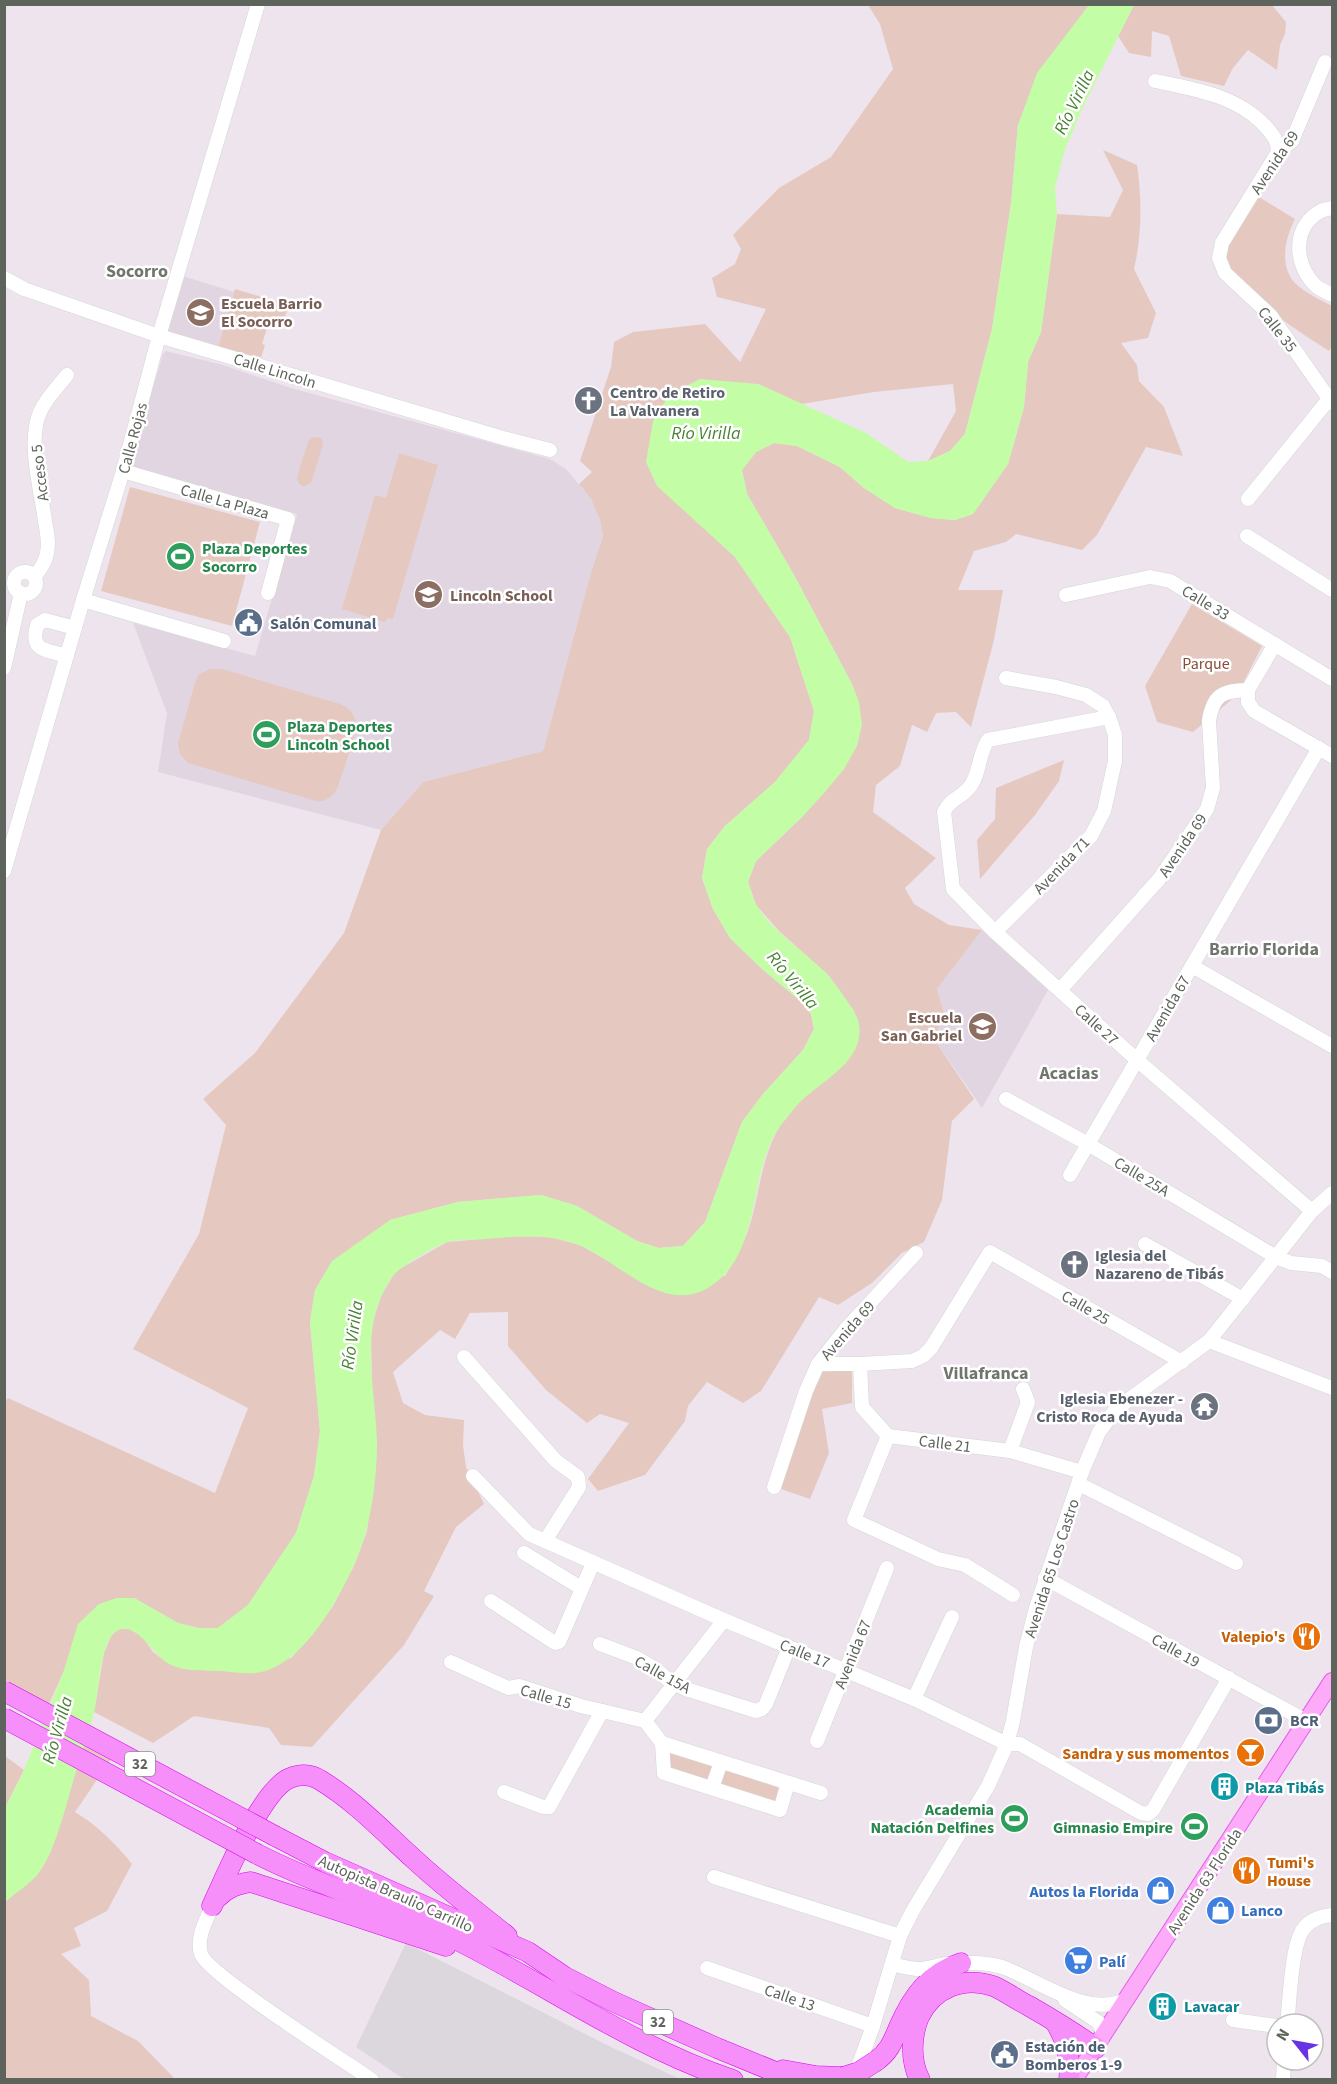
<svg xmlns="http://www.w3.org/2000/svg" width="1337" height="2084" viewBox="0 0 1337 2084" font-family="'Source Sans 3',sans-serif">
  <rect width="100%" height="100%" fill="#eee4ee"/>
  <polygon fill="#dcd6dd" points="406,1943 611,2047 680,2079 404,2079 356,2047"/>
  <g fill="#e1d5e1">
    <polygon points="183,276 234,292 218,347 166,332"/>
    <polygon points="166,351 223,365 291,388 550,459 566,469 591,499 600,520 603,536 591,572 543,751 423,782 381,830 158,772 167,713 133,623 255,656 297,514 130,466 163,354"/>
    <polygon points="982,930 1048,990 982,1108 934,1039 944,1013 937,989"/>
  </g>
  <g fill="#e5c9c1">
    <polygon points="868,5 1089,5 1018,125 1011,204 992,329 965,434 950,451 928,461 956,411 953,384 874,392 802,404 758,384 702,526 735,557 790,637 814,711 809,740 775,782 725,826 707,849 702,878 713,909 730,938 762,969 803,1003 811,1014 814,1029 803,1050 763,1094 742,1122 705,1222 683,1246 659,1248 637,1241 577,1206 541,1195 458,1202 390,1220 315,1290 310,1322 320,1431 314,1476 296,1533 248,1605 218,1628 198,1628 178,1623 134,1598 63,1673 49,1704 5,1680 4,1402 8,1398 215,1493 248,1408 133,1349 199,1234 226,1125 203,1099 255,1053 344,933 381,830 423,782 543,751 591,572 603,536 600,520 591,499 579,484 592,472 580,461 611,367 614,342 633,332 705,324 740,362 766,309 717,297 712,278 735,264 741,249 733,235 779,188 831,157 893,69 880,24"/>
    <polygon points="1134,5 1272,5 1286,22 1285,34 1280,45 1277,70 1248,50 1233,68 1224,86 1181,76 1169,36 1152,31 1151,57 1129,53 1118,36"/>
    <path d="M1103,150L1137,165C1142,200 1142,235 1134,269L1156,313L1148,338L1121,343L1137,365L1139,381L1164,407L1183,456L1146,447L1097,535L1082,550L1016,534L1006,542L974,551L958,590H1003L994,640L971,727L956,712L936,713L927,732L912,725L900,766L876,785L873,812L936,858L905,888L914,904L949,925L982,930L937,989L944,1013L934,1039L974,1099L952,1121L942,1200L924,1242L902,1253L872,1283L838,1305L819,1297L761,1391L743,1403L707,1382L688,1406L685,1421L645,1475L598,1491L588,1479L629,1423L600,1414L587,1423L546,1390L508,1346V1312L470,1313L455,1339L440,1330L393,1372L403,1403L425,1415L464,1420L463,1446L466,1467L484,1504L456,1527L424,1591L434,1596L404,1645L312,1747L281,1745L269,1728L194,1716L153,1743L94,1712L104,1653L111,1636L118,1629H129L142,1636L153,1652L168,1663L184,1669L219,1671L291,1658L312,1635L333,1606L354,1566L367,1531L377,1446L372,1390L371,1326L382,1294L396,1271L447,1242L516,1236L550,1237L580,1245L610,1262L725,1276C733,1261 742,1247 748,1231C759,1199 760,1164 776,1133C791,1104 822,1083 847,1062L854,1011L829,976L779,931L756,905L748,882L756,861L802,817L844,769L852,684L794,575L747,494L742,470L756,452L774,443L797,446L840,467L864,488L895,508L931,518L955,520L973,514L1008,464L1024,407L1028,362L1041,332L1057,214L1110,217L1123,190Z"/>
    <path d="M1259,197L1295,219C1285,238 1279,266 1295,283C1305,293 1321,300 1332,306V346L1329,351C1306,336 1221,284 1226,252C1229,236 1250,211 1259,197Z"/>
    <polygon points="235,289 289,305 283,322 270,319 262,344 265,345 261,358 218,347"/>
    <polygon points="312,437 321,438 323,445 311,483 303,487 298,482 297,477 308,442"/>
    <polygon points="399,453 438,465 393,619 387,618 385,622 342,609 375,495 386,498"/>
    <polygon points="130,487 260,522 232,626 101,591"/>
    <polygon points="1192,604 1262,646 1237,695 1193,732 1157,722 1145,686"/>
    <path d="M210,669H222L340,704C346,707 352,710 354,717C360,730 342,772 338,787C333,797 326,802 316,801L188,763L180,754L178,743L195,683L199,674Z"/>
    <polygon points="1064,760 1059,781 1035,815 980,879 977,840 995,819 996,788"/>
    <polygon points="852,1370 852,1403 822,1409 829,1453 810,1499 778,1488 820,1372"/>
    <path d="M87,1736L116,1752L75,1812C97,1825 116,1844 132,1864L107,1911L74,1928L81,1946L61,1954L89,1980L91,2016L138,2041L175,2079L5,2080V1902L37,1875Z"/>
    <polygon points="668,1751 782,1789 778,1803 669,1769"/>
    <polygon points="5,1756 24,1770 5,1808"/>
  </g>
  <path fill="#c3fda5" d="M1089,5H1134L1081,111L1064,152L1055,188L1057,214L1041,332L1028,362L1024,407L1008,464L973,514L955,520L931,518L895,508L864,488L840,467L797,446L774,443L756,452L742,470L747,494L794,575L852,684L859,702L862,725L857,746L844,769L825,792L802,817L756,861L748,882C751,890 753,899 757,906C774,933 804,951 826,973C834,982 841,992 847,1001C852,1008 858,1016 859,1025C865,1062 819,1082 798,1104C792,1111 787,1118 781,1125C749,1167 761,1242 721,1278C672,1324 626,1266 581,1246C551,1233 518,1236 486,1239C475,1240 463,1239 451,1241C438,1244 400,1266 392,1277C356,1329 377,1390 377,1448C376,1488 370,1531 353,1567C335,1605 301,1667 256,1673C245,1674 232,1672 220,1671C203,1670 184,1672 169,1664C153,1656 135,1616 114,1633C100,1646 99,1689 95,1708C90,1731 82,1753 75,1775C66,1804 56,1851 38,1874C30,1884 15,1893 5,1902V1808L24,1770L63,1673L78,1624L99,1604L117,1598H134L178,1623L198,1628H218L248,1605L296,1533L314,1476L320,1431L310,1322L315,1290L332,1261L390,1220L458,1202L541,1195L577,1206L637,1241L659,1248L683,1246L705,1222L742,1122L763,1094L803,1050L814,1029L811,1014L803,1003L762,969L730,938L713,909L702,878L707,849L725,826L775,782L809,740L814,711L790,637L735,557L657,486L646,462L653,421L669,395L700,379L758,384L866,433L908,462L928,461L950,451L965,434L992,329L1011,204L1018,125L1037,73Z"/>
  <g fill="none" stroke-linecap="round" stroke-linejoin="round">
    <defs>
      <g id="minor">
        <polyline points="1325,62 1292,141 1278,152 1222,243 1219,258 1225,273 1271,316 1332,403"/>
        <path d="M1155,81C1195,89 1238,96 1266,127C1273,135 1278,141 1278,152"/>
        <path d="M1332,208C1328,209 1322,210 1319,212C1291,229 1295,266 1316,286C1321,290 1327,292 1332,295"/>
        <polyline points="4,278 24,289 159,336 503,438 550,450"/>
        <polyline points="123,471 288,519 268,593"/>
        <polyline points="1248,499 1329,399"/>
        <polyline points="1247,536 1332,590"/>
        <circle cx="25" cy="583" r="11"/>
        <path d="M34,577C39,571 44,565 46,557C50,546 47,532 45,521C41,490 27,441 40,412C46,398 58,387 67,375"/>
        <polyline points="1066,595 1150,577 1170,581 1332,679"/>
        <polyline points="83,600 224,641"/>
        <polyline points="1275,644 1248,690 1248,702 1254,711 1332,756"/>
        <path d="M67,656C45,649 30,652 37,625L45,620L75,628"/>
        <polyline points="4,668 21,593"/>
        <path d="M1109,717L988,740C978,754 980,777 968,789C959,799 950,799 944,812L953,889L995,932L1137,1060L1312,1211"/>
        <polyline points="4,871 83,600 123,471 159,336 258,4"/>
        <polyline points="995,932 1091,836 1104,811 1115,761 1115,735 1109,717 1103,706 1086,695 1056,687 1006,678"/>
        <polyline points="1192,966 1332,1046"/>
        <path d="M1060,990L1160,878L1207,809L1213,788L1209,721C1213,694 1223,691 1248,690"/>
        <polyline points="1006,1099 1088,1144 1276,1257 1291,1263 1322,1266 1332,1272"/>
        <polyline points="1070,1175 1319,748"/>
        <polyline points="1145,1244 1243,1299"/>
        <polyline points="1209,1341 1332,1388"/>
        <polyline points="464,1357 556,1461 578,1477 579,1487 545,1541"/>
        <polyline points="818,1364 860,1364 912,1361 923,1356 931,1348 990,1252 1182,1362"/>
        <polyline points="860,1364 862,1407 888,1436 1010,1451 1082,1472"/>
        <polyline points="888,1436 854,1520 938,1559 965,1565 1013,1595"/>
        <polyline points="1010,1451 1028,1402 1023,1389"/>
        <polyline points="473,1476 529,1534 724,1620 914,1699 1007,1744 1020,1744 1141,1813 1148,1814 1153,1810 1229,1678"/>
        <polyline points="1079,1484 1236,1563"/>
        <polyline points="774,1487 806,1391 818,1364 845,1330 916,1253"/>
        <polyline points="524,1553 581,1588"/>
        <polyline points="1045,1578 1306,1721"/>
        <polyline points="491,1601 555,1643 559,1642 593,1563"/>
        <polyline points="600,1644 637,1658 654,1668 671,1682 686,1689 756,1711 762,1709 766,1704 789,1647"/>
        <polyline points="451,1662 508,1688 519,1686 581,1706 645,1721"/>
        <polyline points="914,1699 952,1617"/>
        <polyline points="645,1721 662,1743 821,1793"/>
        <polyline points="645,1721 724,1620"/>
        <polyline points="817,1741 887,1568"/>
        <polyline points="662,1743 664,1773 780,1810 788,1783"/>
        <polyline points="712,1788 721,1762"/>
        <polyline points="504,1792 543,1807 549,1807 602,1711"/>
        <polyline points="714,1877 900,1936"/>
        <path d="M212,1906C206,1921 196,1938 201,1954C207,1974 346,2062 372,2080"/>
        <path d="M893,1965C902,1966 911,1969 920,1969C929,1969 938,1965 947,1964C964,1962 985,1962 1002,1967C1039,1980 1085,2018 1126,2000"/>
        <polyline points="707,1968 873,2026"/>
        <polyline points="1065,2000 1098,2022 1102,2028 1102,2039"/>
        <polyline points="1233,2020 1277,2026"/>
        <path d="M1287,2024C1290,2001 1291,1944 1304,1928C1311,1919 1321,1916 1332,1915"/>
        <polyline points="855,2075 873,2026 900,1936 912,1912 988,1786 1007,1744 1013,1721 1026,1647 1036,1608 1082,1472 1099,1432 1116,1409 1209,1341 1312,1211 1332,1193"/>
        <polyline points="1283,2080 1284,2060"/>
      </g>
      <polyline id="major" points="1074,2080 1332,1681"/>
      <g id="highway">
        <polyline points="275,1836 325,1862 528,1952 565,1977 614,2002 717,2048 795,2080"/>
        <path d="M257,1854C321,1887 392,1907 457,1940C549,1986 634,2047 733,2080"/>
        <path d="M217,1898C227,1888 237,1884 251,1882L446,1946"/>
        <path d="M212,1906C225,1878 262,1789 290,1778C300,1774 311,1774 320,1780C355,1801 385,1833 415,1860C444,1887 476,1911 507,1936"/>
        <path d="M1055,2022C1067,2040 1071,2059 1069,2080"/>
        <path d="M876,2061C889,2052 893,2041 899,2027C912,1997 929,1973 961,1963"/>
        <polyline points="783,2070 816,2076 843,2077"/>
        <path d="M920,2080C910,2061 911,2036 919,2017C933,1988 963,1976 993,1986C1005,1991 1017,2000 1029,2006C1052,2019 1074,2033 1096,2048"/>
      </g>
    </defs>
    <use href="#minor" stroke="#d2d8d1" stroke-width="15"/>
    <use href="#major" stroke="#e55dee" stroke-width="18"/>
    <use href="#highway" stroke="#d705ed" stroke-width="21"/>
    <use href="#minor" stroke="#fff" stroke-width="14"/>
    <use href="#major" stroke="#fdaaf8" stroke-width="16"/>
    <use href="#highway" stroke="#f78ffa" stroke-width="20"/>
    <defs>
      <g id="highway-bridge">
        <polyline points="4,1691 275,1836"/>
        <polyline points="4,1718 257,1854"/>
        <polyline points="843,2077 859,2072 876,2061"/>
      </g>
    </defs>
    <use href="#highway-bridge" stroke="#d705ed" stroke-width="21" stroke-linecap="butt"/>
    <use href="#highway-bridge" stroke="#f78ffa" stroke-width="20"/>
  </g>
  <defs>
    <symbol id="school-disc" viewBox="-11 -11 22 22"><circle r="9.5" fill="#8d6e63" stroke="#fff"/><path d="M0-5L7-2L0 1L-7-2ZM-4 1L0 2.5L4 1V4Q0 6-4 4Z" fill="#fff"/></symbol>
    <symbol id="church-disc" viewBox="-11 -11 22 22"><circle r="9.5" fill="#6b7280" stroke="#fff"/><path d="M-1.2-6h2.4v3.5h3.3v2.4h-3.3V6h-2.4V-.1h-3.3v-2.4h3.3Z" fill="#fff"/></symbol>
    <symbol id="stadium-disc" viewBox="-11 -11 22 22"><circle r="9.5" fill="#2e9e5b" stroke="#fff"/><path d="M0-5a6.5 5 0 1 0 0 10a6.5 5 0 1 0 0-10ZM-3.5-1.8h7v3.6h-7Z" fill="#fff"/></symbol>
    <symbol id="civic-disc" viewBox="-11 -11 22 22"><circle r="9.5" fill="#5c6f8a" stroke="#fff"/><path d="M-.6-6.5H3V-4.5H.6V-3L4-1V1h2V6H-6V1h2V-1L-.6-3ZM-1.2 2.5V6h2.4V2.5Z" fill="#fff"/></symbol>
    <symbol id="temple-disc" viewBox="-11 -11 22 22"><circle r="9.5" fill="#6b7280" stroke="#fff"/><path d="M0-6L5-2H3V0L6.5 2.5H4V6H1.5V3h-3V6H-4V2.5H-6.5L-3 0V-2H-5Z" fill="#fff"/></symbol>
    <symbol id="restaurant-disc" viewBox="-11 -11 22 22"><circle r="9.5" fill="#e8710a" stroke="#fff"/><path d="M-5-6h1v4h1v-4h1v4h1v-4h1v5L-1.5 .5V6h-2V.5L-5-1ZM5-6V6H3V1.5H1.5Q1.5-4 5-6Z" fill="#fff"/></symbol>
    <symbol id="bank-disc" viewBox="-11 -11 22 22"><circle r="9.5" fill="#5c6f8a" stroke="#fff"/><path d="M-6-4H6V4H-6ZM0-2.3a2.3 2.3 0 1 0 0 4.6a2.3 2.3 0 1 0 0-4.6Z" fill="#fff"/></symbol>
    <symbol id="bar-disc" viewBox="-11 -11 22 22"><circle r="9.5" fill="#e8710a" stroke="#fff"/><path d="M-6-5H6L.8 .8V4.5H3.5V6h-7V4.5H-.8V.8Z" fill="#fff"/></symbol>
    <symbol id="building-disc" viewBox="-11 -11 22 22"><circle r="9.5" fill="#0f9aa8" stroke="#fff"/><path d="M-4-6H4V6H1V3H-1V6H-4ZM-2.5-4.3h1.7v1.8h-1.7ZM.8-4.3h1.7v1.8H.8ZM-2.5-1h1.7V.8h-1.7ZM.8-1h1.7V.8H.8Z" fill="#fff"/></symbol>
    <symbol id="shop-disc" viewBox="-11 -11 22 22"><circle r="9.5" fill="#3f7fe0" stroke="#fff"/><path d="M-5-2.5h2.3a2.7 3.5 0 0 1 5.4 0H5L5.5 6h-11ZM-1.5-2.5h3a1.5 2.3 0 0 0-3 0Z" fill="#fff"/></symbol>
    <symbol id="supermarket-disc" viewBox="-11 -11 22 22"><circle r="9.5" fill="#3f7fe0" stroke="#fff"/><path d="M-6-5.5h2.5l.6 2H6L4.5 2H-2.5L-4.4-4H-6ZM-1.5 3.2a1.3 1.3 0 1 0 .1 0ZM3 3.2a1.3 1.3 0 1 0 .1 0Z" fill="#fff"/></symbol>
  </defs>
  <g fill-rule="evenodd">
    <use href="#school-disc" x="184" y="296" width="33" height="33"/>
    <use href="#church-disc" x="572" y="384" width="33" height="33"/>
    <use href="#stadium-disc" x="164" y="540" width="33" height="33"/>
    <use href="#school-disc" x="412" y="578" width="33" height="33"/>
    <use href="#civic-disc" x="232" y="606" width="33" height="33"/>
    <use href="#stadium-disc" x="250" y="718" width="33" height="33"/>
    <use href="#school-disc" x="966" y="1010" width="33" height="33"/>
    <use href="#church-disc" x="1058" y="1248" width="33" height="33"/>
    <use href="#temple-disc" x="1188" y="1390" width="33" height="33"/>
    <use href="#restaurant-disc" x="1290" y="1620" width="33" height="33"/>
    <use href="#bank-disc" x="1252" y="1704" width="33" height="33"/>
    <use href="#bar-disc" x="1234" y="1736" width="33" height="33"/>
    <use href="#building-disc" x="1208" y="1770" width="33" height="33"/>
    <use href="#stadium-disc" x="998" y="1802" width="33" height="33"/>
    <use href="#stadium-disc" x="1178" y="1810" width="33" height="33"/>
    <use href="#restaurant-disc" x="1230" y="1854" width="33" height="33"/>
    <use href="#shop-disc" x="1144" y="1874" width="33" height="33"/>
    <use href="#shop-disc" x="1204" y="1894" width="33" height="33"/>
    <use href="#supermarket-disc" x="1062" y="1944" width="33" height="33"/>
    <use href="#building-disc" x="1146" y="1990" width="33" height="33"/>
    <use href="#civic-disc" x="988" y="2038" width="33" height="33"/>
  </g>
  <g text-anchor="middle" stroke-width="5" stroke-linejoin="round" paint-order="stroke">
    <g fill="#fff" stroke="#8e928d" stroke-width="1.5">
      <rect x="125" y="1752" width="30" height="24" rx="4.5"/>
      <rect x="643" y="2010" width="30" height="24" rx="4.5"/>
    </g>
    <g font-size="15" font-weight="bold" fill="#5e645c">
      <text x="140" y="1769">32</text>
      <text x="658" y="2027">32</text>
    </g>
    <g font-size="16" fill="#5e645c" stroke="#fff">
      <text transform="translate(1274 162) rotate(-56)" y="6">Avenida 69</text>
      <text transform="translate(1278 329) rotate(52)" y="6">Calle 35</text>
      <text transform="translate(275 370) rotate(17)" y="6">Calle Lincoln</text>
      <text transform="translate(132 438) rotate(-75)" y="6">Calle Rojas</text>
      <text transform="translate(39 473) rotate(-97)" y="6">Acceso 5</text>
      <text transform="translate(225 501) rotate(16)" y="6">Calle La Plaza</text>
      <text transform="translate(1206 602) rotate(31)" y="6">Calle 33</text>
      <text transform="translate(1182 845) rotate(-56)" y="6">Avenida 69</text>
      <text transform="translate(1061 865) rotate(-46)" y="6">Avenida 71</text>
      <text transform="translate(1167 1008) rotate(-60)" y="6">Avenida 67</text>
      <text transform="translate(1097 1024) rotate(42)" y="6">Calle 27</text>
      <text transform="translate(1142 1176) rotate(31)" y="6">Calle 25A</text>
      <text transform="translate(1086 1307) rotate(30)" y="6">Calle 25</text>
      <text transform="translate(847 1330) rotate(-49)" y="6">Avenida 69</text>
      <text transform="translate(945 1443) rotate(7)" y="6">Calle 21</text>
      <text transform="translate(1051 1568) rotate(-72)" y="6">Avenida 65 Los Castro</text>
      <text transform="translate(1176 1650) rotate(29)" y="6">Calle 19</text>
      <text transform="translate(805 1653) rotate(22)" y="6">Calle 17</text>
      <text transform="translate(852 1654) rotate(-68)" y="6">Avenida 67</text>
      <text transform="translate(663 1674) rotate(29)" y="6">Calle 15A</text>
      <text transform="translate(546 1696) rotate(16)" y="6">Calle 15</text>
      <text transform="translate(1204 1881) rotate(-57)" y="6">Avenida 63 Florida</text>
      <text transform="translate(396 1893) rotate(24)" y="6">Autopista Braulio Carrillo</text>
      <text transform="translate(790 1997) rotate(19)" y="6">Calle 13</text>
    </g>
    <g font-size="16" font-weight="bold" fill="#785e54" stroke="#fff" text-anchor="start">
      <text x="221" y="309">Escuela Barrio<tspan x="221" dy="18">El Socorro</tspan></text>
      <text x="450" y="601">Lincoln School</text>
      <text x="962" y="1023" text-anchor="end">Escuela<tspan x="962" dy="18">San Gabriel</tspan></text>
    </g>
    <g font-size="16" font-weight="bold" fill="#5b616d" stroke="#fff" text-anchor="start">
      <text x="610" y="398">Centro de Retiro<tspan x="610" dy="18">La Valvanera</tspan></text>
      <text x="1095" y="1261">Iglesia del<tspan x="1095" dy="18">Nazareno de Tibás</tspan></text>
      <text x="1183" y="1404" text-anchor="end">Iglesia Ebenezer -<tspan x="1183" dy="18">Cristo Roca de Ayuda</tspan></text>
    </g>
    <g font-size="16" font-weight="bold" fill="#27864d" stroke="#fff" text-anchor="start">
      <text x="202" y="554">Plaza Deportes<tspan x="202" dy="18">Socorro</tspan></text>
      <text x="287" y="732">Plaza Deportes<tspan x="287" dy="18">Lincoln School</tspan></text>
      <text x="994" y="1815" text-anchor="end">Academia<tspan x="994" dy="18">Natación Delfines</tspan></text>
      <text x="1173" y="1833" text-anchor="end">Gimnasio Empire</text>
    </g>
    <g font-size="16" font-weight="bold" fill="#4e5e75" stroke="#fff" text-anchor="start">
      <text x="270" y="629">Salón Comunal</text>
      <text x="1290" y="1726">BCR</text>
      <text x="1025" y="2052">Estación de<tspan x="1025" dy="18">Bomberos 1-9</tspan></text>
    </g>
    <g font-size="16" fill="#874d38" stroke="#fff">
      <text x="1206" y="669">Parque</text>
    </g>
    <g font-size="16" font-weight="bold" fill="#c56008" stroke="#fff" text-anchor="end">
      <text x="1285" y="1642">Valepio's</text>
      <text x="1229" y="1759">Sandra y sus momentos</text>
      <text x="1267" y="1868" text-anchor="start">Tumi's<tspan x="1267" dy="18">House</tspan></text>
    </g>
    <g font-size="16" font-weight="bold" fill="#0d838f" stroke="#fff" text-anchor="start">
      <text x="1245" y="1793">Plaza Tibás</text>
      <text x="1184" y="2012">Lavacar</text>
    </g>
    <g font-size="16" font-weight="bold" fill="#366cbe" stroke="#fff" text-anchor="start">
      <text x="1139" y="1897" text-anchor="end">Autos la Florida</text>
      <text x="1241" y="1916">Lanco</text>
      <text x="1099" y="1967">Palí</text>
    </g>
    <g font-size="18" font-style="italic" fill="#4a8335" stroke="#fff">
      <text transform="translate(1074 102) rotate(-64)" y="6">Río Virilla</text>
      <text x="706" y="439">Río Virilla</text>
      <text transform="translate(793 980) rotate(50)" y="6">Río Virilla</text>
      <text transform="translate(352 1335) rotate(-82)" y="6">Río Virilla</text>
      <text transform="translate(57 1730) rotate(-74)" y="6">Río Virilla</text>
    </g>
    <g font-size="18" font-weight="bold" fill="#70766d" stroke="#fff">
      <text x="137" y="277">Socorro</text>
      <text x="1264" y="955">Barrio Florida</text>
      <text x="1069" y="1079">Acacias</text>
      <text x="986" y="1379">Villafranca</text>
    </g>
  </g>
  <rect width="1337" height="2084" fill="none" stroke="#5e645c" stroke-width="12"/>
  <g transform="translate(1295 2042) rotate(301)"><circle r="28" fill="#ffffff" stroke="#bfc1be" stroke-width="1.5"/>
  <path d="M0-4.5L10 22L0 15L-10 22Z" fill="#6833e5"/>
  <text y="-9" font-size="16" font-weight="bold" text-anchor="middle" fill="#5e645c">N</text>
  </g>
</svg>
